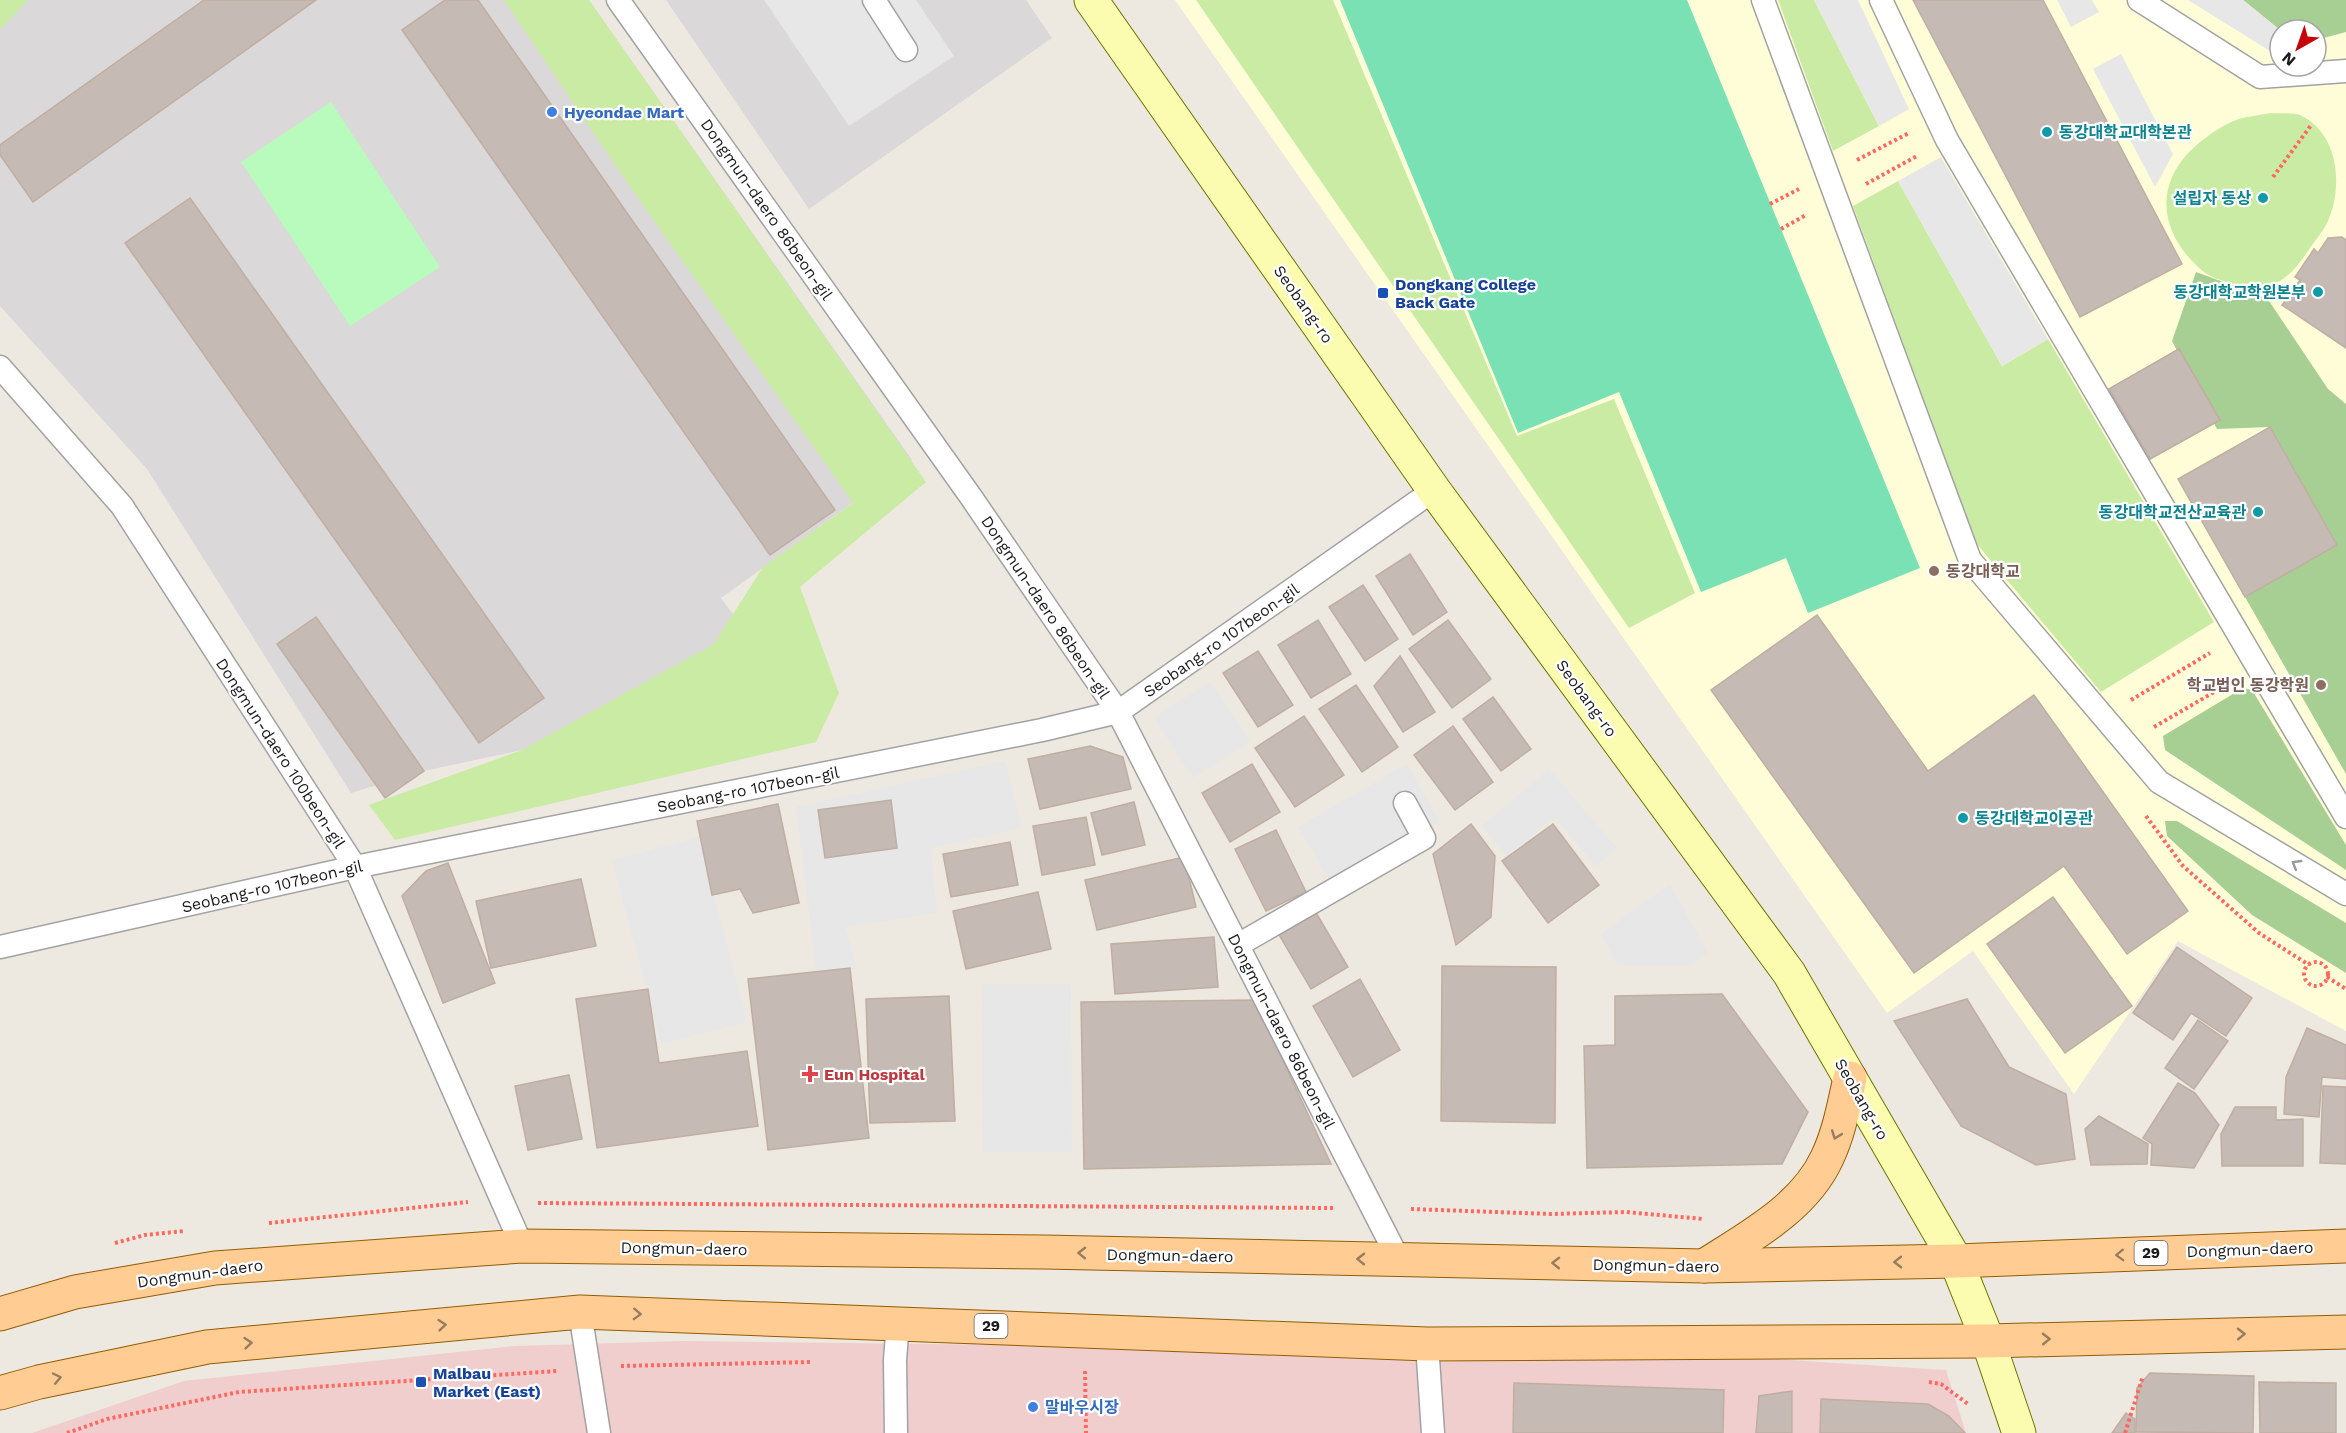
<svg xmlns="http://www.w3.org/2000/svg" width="2346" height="1433" viewBox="0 0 2346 1433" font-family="'Work Sans','Noto Sans KR',sans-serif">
  <rect width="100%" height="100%" fill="#eee9e0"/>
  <g fill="#dad8d8">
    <polygon points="0,0 589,0 912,460 721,598 785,684 522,750 424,771 351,793 147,469 0,306"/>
    <polygon points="666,0 1026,0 1052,38 809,209"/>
  </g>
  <polygon fill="#f0cece" points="684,1341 1021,1345 1436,1362 1679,1353 1946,1370 1966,1433 32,1433 184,1381 514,1346"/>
  <path fill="#fffdd8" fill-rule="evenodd" d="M1175,0H2346V1031L2178,941L2074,1094L1973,951L1887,1013ZM2280,30H2316V66H2280Z"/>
  <g fill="#caeba3">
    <polygon points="0,0 28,0 0,29"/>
    <polygon points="504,0 589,0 926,482 800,587 839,693 816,742 395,840 369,805 522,750 714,644 763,567 853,503 624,178"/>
    <polygon points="1196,0 1333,0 1517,436 1614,399 1695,593 1629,628"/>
    <polygon points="1778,0 1814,0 1879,126 1833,151"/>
    <path d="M2271,113C2280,114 2295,112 2302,116C2339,135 2343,186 2328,221C2324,230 2316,239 2310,248C2302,260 2293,273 2280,281C2267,288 2249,286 2235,284C2223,282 2207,276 2198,267C2154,226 2156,175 2204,139C2215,131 2226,123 2239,119C2249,116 2261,115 2271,113Z"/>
    <polygon points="1898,181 2002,366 2048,339 2214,622 2101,692 1976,543 1853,206"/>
  </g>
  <g fill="#a7cf93">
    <polygon points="2243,0 2346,0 2346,32 2316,40 2316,30 2280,30"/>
    <polygon points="2196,272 2267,298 2328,389 2346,404 2346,774 2245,597 2337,545 2270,427 2217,429 2172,341"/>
    <polygon points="2243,688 2252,690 2346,845 2346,870 2165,750 2163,736"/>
    <polygon points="2165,821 2177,821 2346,923 2346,973 2252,915 2167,836"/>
  </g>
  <polygon fill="#b9fbbc" points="331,102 440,267 350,326 241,162"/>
  <polygon fill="#7ae1b4" points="1340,0 1687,0 1920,568 1808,613 1786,558 1701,592 1619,392 1518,433"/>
  <g fill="#e7e7e7">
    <polygon points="764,0 916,0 954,56 849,126"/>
    <polygon points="1814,0 1858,0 1909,109 1879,126"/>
    <polygon points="2057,0 2092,0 2099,12 2071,27"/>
    <polygon points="2188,0 2243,0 2280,30 2280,49 2270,51"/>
    <polygon points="2121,54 2173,154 2155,187 2093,69"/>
    <polygon points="1941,157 2048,339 2002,366 1898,181"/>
    <polygon points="1210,682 1250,741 1193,778 1154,718"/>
    <polygon points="1005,761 1022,828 931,848 937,913 845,927 857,969 816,970 796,807"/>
    <polygon points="1407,764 1440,822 1332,884 1298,827"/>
    <polygon points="1549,769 1617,848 1596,866 1554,817 1507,856 1482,826"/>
    <polygon points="699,837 747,1022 661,1044 612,860"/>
    <polygon points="1670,884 1708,953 1689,966 1618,965 1601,934"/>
    <polygon points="982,984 1071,984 1072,1152 983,1152"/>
  </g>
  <g fill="#c5bab4" stroke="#c0aea2" stroke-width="1.5" fill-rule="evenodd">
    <polygon points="204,0 316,0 33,202 0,155 0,145"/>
    <polygon points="445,0 478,0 835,510 770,555 402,30"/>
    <polygon points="1913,0 2043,0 2182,264 2080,317"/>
    <polygon points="190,198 544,698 479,743 125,243"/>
    <polygon points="2342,237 2346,240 2346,348 2282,305 2300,280 2295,277 2314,249 2318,253 2328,238"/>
    <path d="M2179,349L2220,420L2150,459L2109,389ZM2171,382L2188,410L2158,426L2142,398Z"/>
    <polygon points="2179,349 2220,420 2150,459 2109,389"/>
    <polygon points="2270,427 2337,545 2245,597 2178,479"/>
    <polygon points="1410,554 1447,612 1413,635 1376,576"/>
    <polygon points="1363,585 1398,639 1365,661 1329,607"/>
    <polygon points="1817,615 1928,771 2034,695 2188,911 2127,954 2064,866 1914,973 1711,690"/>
    <polygon points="316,617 424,771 385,798 277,644"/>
    <polygon points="1318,620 1351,674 1311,698 1278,645"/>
    <polygon points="1448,620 1491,679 1452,708 1409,649"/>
    <polygon points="1258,651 1293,705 1258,727 1223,673"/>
    <polygon points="1400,656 1435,712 1403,732 1374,686"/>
    <polygon points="1356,685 1398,747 1362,772 1319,709"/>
    <polygon points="1493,697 1531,749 1501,771 1463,719"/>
    <polygon points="1304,716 1344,775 1295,807 1255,748"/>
    <polygon points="1453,726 1493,782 1455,810 1414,755"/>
    <polygon points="1090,746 1123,757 1131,789 1040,809 1028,759"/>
    <polygon points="1252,764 1280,812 1230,842 1202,793"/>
    <polygon points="891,800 897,848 825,858 818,810"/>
    <polygon points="1134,802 1145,845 1102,855 1091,813"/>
    <polygon points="778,804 799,903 753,913 740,889 712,895 697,821"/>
    <polygon points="1086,817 1095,865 1042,875 1033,826"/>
    <polygon points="1471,824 1495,856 1491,917 1456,945 1433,854"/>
    <polygon points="1553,824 1599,885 1548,923 1502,861"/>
    <polygon points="1276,830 1306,892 1266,911 1235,849"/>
    <polygon points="1010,842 1018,885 951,897 943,854"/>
    <polygon points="1184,857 1196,907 1097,930 1085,880"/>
    <polygon points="448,863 495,983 443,1003 402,896 426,871"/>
    <polygon points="581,879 596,946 491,968 476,901"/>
    <polygon points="1038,892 1051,949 966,969 953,911"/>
    <polygon points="2053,897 2132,1006 2065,1053 1987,944"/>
    <polygon points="1315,911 1348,967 1311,989 1278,933"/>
    <polygon points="1214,937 1218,987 1115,994 1111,944"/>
    <polygon points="2177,947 2252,998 2226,1036 2191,1013 2173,1040 2133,1013"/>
    <polygon points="1442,966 1556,967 1555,1123 1441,1121"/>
    <polygon points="850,968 869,1138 768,1150 748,979"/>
    <polygon points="1360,979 1400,1050 1353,1077 1313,1006"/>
    <polygon points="648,989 659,1063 747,1051 758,1126 597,1148 576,999"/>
    <polygon points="1722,994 1808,1112 1782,1164 1587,1168 1584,1046 1615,1045 1615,996"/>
    <polygon points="949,996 955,1121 870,1123 866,999"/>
    <polygon points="1967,999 2009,1067 2066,1094 2075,1159 2036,1165 1961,1126 1894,1021"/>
    <polygon points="1255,1000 1331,1164 1084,1169 1081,1002"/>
    <polygon points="2198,1020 2228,1041 2194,1089 2165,1068"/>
    <polygon points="2307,1028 2346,1045 2346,1079 2322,1077 2319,1117 2284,1114 2286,1077"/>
    <polygon points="569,1075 582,1139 528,1150 515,1086"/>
    <polygon points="2178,1083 2195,1093 2219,1125 2194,1168 2151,1165 2152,1144 2143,1138"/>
    <polygon points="2323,1086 2346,1087 2346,1164 2320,1163"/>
    <polygon points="2235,1107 2276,1107 2276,1120 2303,1119 2303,1166 2222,1166 2221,1134"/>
    <polygon points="2099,1116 2148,1144 2147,1164 2091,1165 2085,1129"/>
    <polygon points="2150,1373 2254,1376 2253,1433 2136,1432 2137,1388"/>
    <polygon points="2259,1382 2336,1383 2336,1433 2260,1433"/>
    <polygon points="1514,1383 1724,1390 1723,1433 1513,1433"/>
    <polygon points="1792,1391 1792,1433 1756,1433 1759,1396"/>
    <polygon points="1821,1399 1928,1404 1949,1416 1965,1433 1820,1433"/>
    <polygon points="2126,1413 2135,1419 2135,1433 2112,1433"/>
  </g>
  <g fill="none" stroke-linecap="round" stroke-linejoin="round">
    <defs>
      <g id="lane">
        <polyline points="618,0 971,497 1118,712 1399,1260"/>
        <polyline points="874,0 906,50"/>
        <polyline points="1763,0 1970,560 2159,782 2346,894"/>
        <polyline points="1881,0 1947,140 2346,817"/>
        <polyline points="2139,0 2260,77 2346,71"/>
        <polyline points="0,367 122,506 355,867 522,1246"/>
        <polyline points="1238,945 1424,838 1405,803"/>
        <polyline points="0,947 355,867 1042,730 1118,712 1434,490"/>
        <polyline points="580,1312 599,1433"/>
        <polyline points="1427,1344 1433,1433"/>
        <polyline points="896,1433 895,1360 898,1322"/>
      </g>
      <polyline id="secondary" points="1091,0 1434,490 1789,973 1956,1261 1988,1341 2019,1433"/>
      <g id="primary">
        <path d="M1704,1266C1749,1237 1804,1208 1827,1158C1839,1133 1844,1105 1850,1078"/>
        <polyline points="0,1314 75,1292 215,1268 522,1246 1044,1252 1704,1266 1956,1261 2346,1246"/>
        <polyline points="0,1393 39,1382 207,1347 580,1312 1427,1344 1988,1341 2346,1332"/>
      </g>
    </defs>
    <use href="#lane" stroke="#a2a2a2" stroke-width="25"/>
    <use href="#secondary" stroke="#6d7500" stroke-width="35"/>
    <use href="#primary" stroke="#935c00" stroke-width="35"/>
    <g stroke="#ff6960" stroke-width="4" stroke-dasharray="3 3" stroke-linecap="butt">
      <polyline points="1857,160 1909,133"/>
      <polyline points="2273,177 2312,124"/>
      <polyline points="1866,184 1917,156"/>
      <polyline points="1770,204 1799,189"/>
      <polyline points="1781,229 1806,215"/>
      <polyline points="2131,700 2210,653"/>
      <polyline points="2154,727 2228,684"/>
      <polyline points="2146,816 2183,866 2259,933 2309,965"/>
      <circle cx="2316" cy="974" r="12"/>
      <polyline points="2327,977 2346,989"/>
      <polyline points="538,1203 1334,1208"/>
      <polyline points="1411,1209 1551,1214 1626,1212 1703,1219"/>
      <polyline points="269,1223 468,1202"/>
      <polyline points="115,1243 145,1235 184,1231"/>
      <polyline points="621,1366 812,1362"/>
      <polyline points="1085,1371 1086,1433"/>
      <polyline points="1929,1382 1941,1384 1968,1404"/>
      <polyline points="67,1433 107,1419 239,1392 557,1371"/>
      <polyline points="2125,1433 2143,1376"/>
    </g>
    <use href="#lane" stroke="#fff" stroke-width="22"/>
    <use href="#secondary" stroke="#fbfcb0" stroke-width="33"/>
    <use href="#primary" stroke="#ffcc94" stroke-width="33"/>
  </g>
  <defs><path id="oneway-chevron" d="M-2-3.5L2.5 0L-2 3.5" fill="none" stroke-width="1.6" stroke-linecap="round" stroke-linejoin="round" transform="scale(1.5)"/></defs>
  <use stroke="#989898" href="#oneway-chevron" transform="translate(2296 864) rotate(-149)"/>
  <g stroke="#987c5e">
    <use href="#oneway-chevron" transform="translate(1836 1135) rotate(110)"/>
    <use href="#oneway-chevron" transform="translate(1082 1253) rotate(-179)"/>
    <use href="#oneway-chevron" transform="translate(2120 1255) rotate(178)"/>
    <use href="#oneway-chevron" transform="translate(1361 1259) rotate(-179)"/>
    <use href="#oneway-chevron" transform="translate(1898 1262) rotate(179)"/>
    <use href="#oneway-chevron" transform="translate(1556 1263) rotate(-179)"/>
    <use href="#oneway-chevron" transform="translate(637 1314) rotate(2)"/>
    <use href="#oneway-chevron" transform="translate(442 1325) rotate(-5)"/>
    <use href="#oneway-chevron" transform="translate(2241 1334) rotate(-1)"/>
    <use href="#oneway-chevron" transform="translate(2046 1339) rotate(-1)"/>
    <use href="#oneway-chevron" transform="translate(248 1343) rotate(-5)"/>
    <use href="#oneway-chevron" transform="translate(57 1378) rotate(-12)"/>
  </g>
  <g fill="#3f7fe0" stroke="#fff" stroke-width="2">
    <circle cx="552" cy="112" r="6"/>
    <circle cx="1033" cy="1407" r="6"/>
  </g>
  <g fill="#0f9aa8" stroke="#fff" stroke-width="2">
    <circle cx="2047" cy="132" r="6"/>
    <circle cx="2263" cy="198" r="6"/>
    <circle cx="2318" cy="292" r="6"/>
    <circle cx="2258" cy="512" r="6"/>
    <circle cx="1963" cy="818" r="6"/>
  </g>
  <g fill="#1a4fb4" stroke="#fff" stroke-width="2">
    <rect x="1377" y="287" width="12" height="12" rx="3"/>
    <rect x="415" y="1376" width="12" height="12" rx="3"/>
  </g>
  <g fill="#8d6e63" stroke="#fff" stroke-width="2">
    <circle cx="1934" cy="571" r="6"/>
    <circle cx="2321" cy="685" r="6"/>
  </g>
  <path fill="#e0444e" stroke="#fff" stroke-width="2" d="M807 1065h6v6h6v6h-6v6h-6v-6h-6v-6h6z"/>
  <g text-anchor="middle" stroke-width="4.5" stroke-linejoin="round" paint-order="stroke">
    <g fill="#fff" stroke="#5f5f5f" stroke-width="1.5">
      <rect x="2134.5" y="1241" width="33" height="24" rx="4.5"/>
      <rect x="974.5" y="1314" width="33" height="24" rx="4.5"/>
    </g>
    <g font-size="15" font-weight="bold" fill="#1b1b1b">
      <text x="2151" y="1258">29</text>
      <text x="991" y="1331">29</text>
    </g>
    <g font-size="16" font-weight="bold" fill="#366cbe" stroke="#fff" text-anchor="start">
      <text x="564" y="118">Hyeondae Mart</text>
      <text x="1045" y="1413">말바우시장</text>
    </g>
    <g font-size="16" font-weight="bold" fill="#0d838f" stroke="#fff" text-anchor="end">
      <text x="2059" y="138" text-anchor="start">동강대학교대학본관</text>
      <text x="2251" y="204">설립자 동상</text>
      <text x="2306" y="298">동강대학교학원본부</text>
      <text x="2246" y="518">동강대학교전산교육관</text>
      <text x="1975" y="824" text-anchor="start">동강대학교이공관</text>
    </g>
    <g font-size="16" fill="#1b1b1b" stroke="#fff">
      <text transform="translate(767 209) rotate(55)" y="6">Dongmun-daero 86beon-gil</text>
      <text transform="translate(1304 304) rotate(55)" y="6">Seobang-ro</text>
      <text transform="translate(1046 607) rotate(56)" y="6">Dongmun-daero 86beon-gil</text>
      <text transform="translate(1221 640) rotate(-35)" y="6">Seobang-ro 107beon-gil</text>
      <text transform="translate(1587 698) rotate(54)" y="6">Seobang-ro</text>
      <text transform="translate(281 753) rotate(57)" y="6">Dongmun-daero 100beon-gil</text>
      <text transform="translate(748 789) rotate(-11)" y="6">Seobang-ro 107beon-gil</text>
      <text transform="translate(272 886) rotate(-13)" y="6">Seobang-ro 107beon-gil</text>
      <text transform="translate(1282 1031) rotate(63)" y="6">Dongmun-daero 86beon-gil</text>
      <text transform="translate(1862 1099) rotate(60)" y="6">Seobang-ro</text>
      <text transform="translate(684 1248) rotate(1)" y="6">Dongmun-daero</text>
      <text transform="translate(2250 1249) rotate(-2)" y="6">Dongmun-daero</text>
      <text transform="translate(1170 1255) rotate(1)" y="6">Dongmun-daero</text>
      <text transform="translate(1656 1265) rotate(1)" y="6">Dongmun-daero</text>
      <text transform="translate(200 1273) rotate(-8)" y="6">Dongmun-daero</text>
    </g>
    <g font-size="16" font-weight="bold" fill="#164399" stroke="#fff" text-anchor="start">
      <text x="1395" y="290">Dongkang College<tspan x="1395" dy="18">Back Gate</tspan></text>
      <text x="433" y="1379">Malbau<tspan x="433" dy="18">Market (East)</tspan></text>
    </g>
    <g font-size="16" font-weight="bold" fill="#785e54" stroke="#fff" text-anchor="start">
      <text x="1946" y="577">동강대학교</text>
      <text x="2309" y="691" text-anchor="end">학교법인 동강학원</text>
    </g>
    <g font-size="16" font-weight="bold" fill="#be3a42" stroke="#fff" text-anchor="start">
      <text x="824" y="1080">Eun Hospital</text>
    </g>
  </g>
  <g transform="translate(2298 48) rotate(220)"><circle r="28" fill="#ffffff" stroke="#a4a4a4" stroke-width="1.5"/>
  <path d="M0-4.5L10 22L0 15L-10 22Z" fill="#c70009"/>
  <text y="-9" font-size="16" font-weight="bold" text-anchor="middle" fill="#1b1b1b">N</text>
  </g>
</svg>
